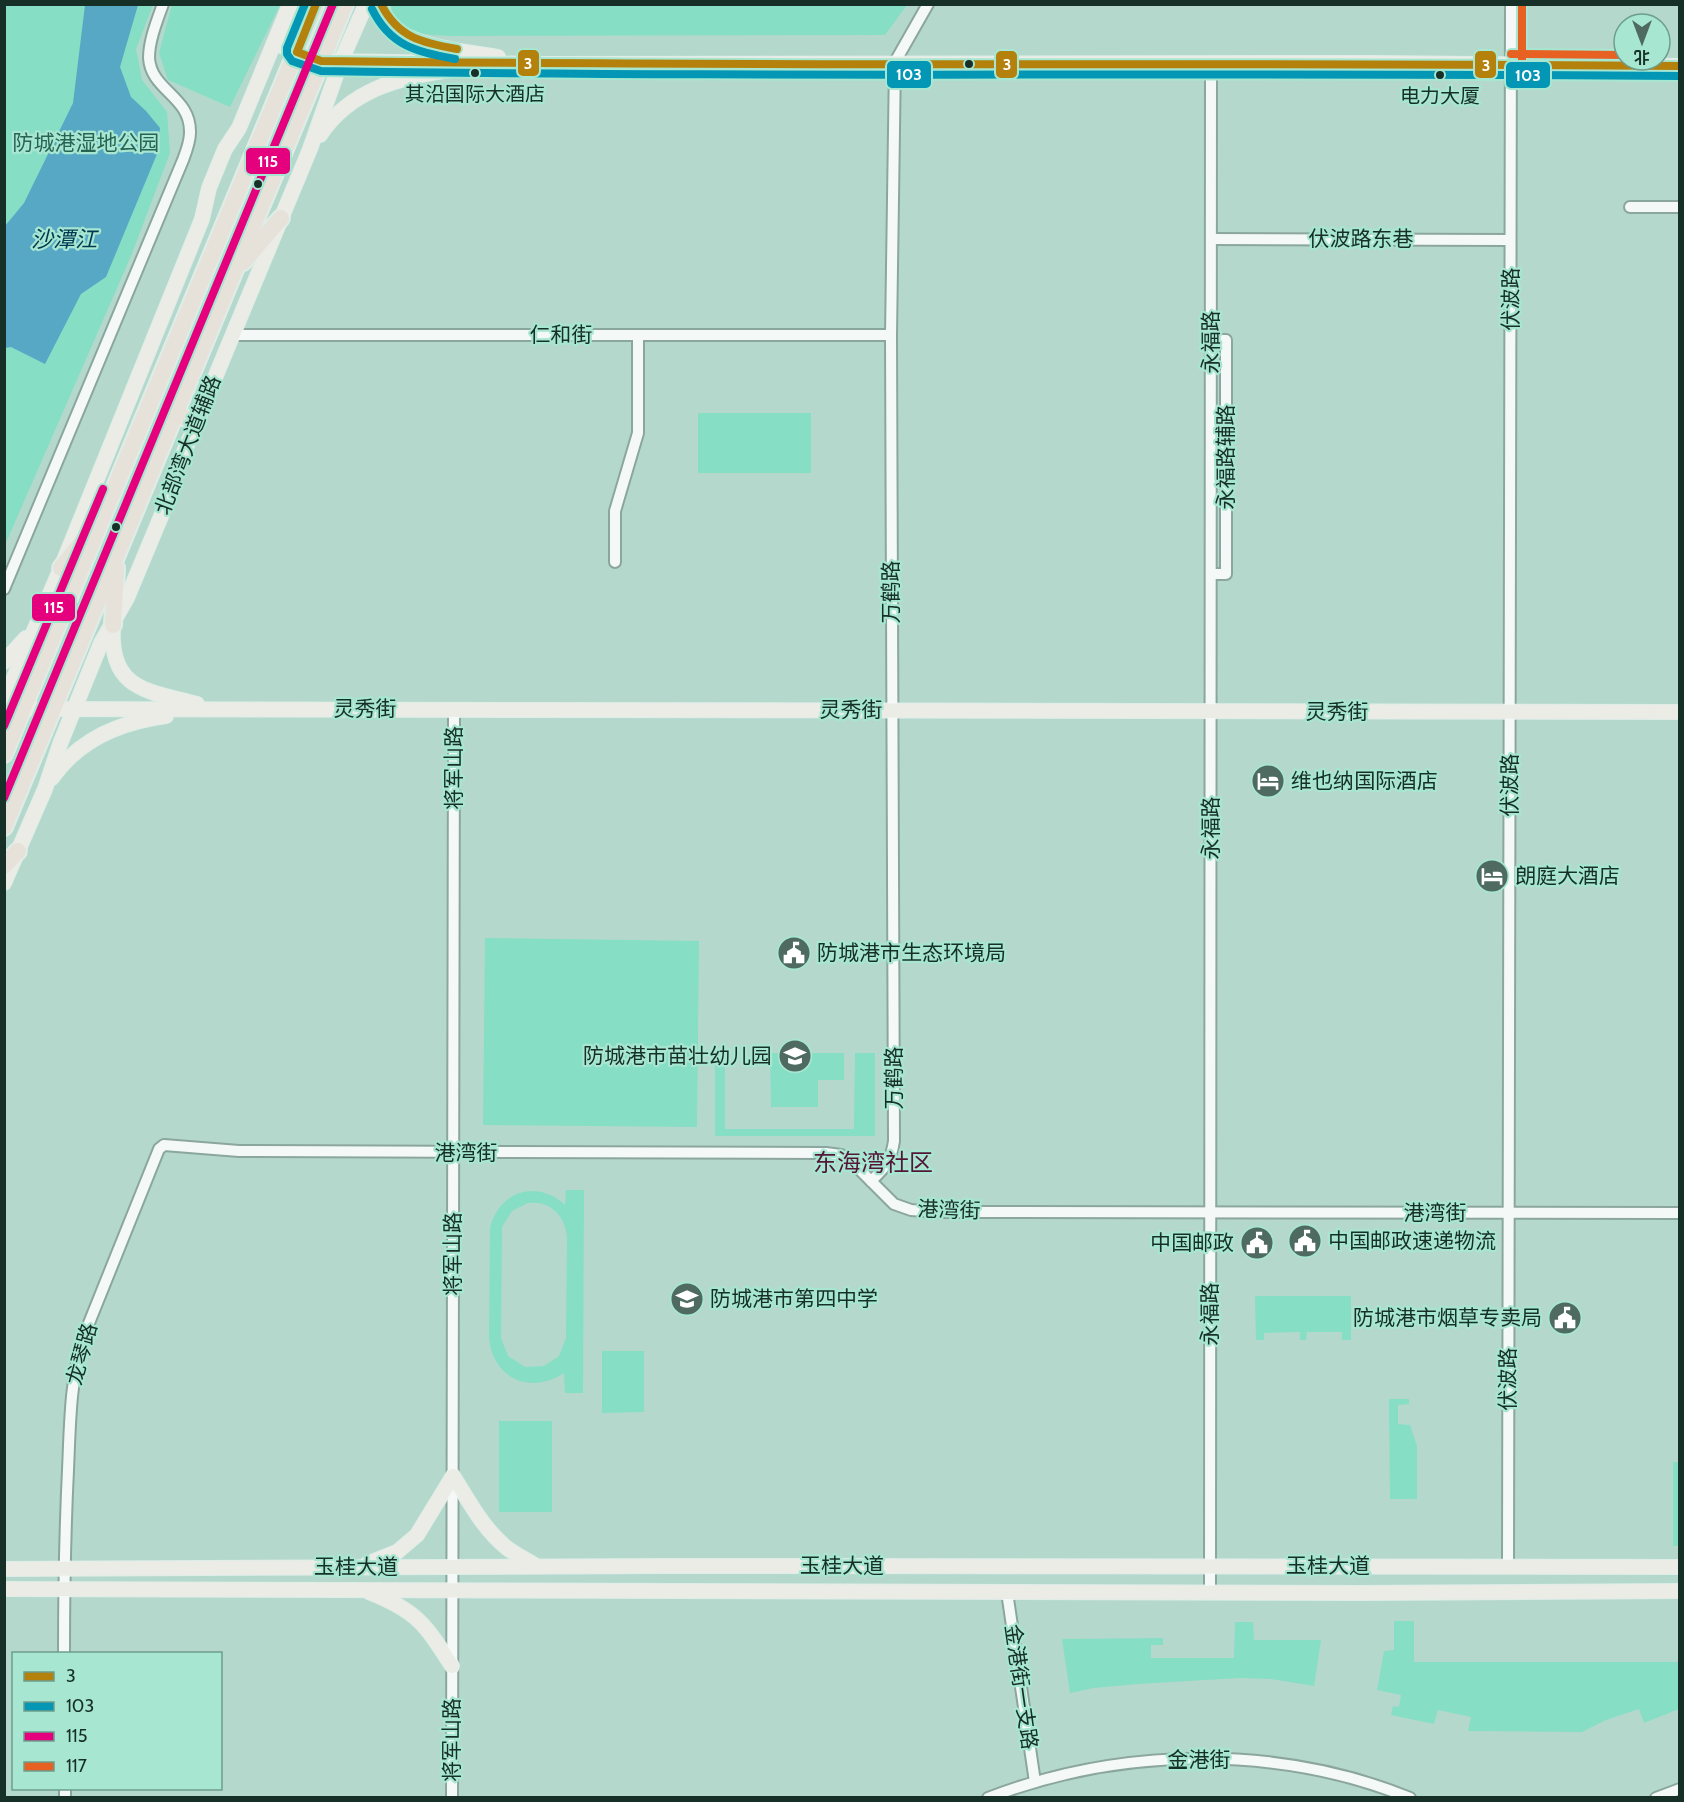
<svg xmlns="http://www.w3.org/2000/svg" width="1684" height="1802" viewBox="0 0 1684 1802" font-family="Cabin,'Noto Sans SC',sans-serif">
  <rect width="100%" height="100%" fill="#b5d8cc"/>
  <g fill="#86dec5" fill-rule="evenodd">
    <polygon points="172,4 280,5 230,107 168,80 159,53"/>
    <polygon points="5,5 153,5 136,49 142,80 167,112 170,153 131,256 5,545"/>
    <path d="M389,5H907L885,35L452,36C425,35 401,35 389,5Z"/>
    <rect x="698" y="413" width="113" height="60"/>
    <polygon points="485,938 699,941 697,1127 483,1125"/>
    <polygon points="770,1053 844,1053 844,1080 818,1080 818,1107 771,1107"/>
    <polygon points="855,1053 875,1053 875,1136 715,1136 715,1060 725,1060 725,1129 854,1129"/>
    <path d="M566,1190H584L583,1393H565L564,1373C531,1395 493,1379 489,1338L490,1228C499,1191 537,1179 565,1205ZM528,1203C550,1201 564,1214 567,1236L566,1338L559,1356L544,1366L525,1367L508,1356L501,1338L502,1227L512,1211Z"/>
    <polygon points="1255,1296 1351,1296 1351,1340 1342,1340 1342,1332 1307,1332 1306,1340 1300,1340 1300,1332 1264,1333 1264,1340 1256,1340"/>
    <polygon points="602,1351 644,1351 644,1412 602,1413"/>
    <polygon points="1389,1399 1409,1399 1409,1404 1398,1405 1398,1424 1410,1425 1417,1446 1417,1499 1390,1499"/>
    <rect x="499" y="1421" width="53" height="91"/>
    <rect x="1673" y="1462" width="6" height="84"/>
    <polygon points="1394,1621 1414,1621 1414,1662 1679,1662 1679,1709 1644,1723 1639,1709 1606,1720 1582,1732 1468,1731 1471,1717 1438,1710 1434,1724 1391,1715 1393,1706 1399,1707 1401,1695 1377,1690 1384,1651 1394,1650"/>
    <polygon points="1235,1622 1253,1622 1254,1640 1321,1640 1314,1686 1271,1679 1239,1678 1138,1684 1094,1688 1070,1693 1062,1639 1163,1638 1163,1645 1151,1645 1151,1658 1234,1658"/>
  </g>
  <polygon fill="#56a8c5" points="85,5 138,5 120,67 131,97 146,111 160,128 157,154 106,277 81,294 45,364 11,347 5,348 5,226 24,203 73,103"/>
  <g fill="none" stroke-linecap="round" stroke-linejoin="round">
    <defs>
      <g id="minor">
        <polyline points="1630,207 1680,207"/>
        <polyline points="1211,239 1510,240"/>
        <polyline points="232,335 891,335"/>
        <polyline points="615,562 615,511 638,433 638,335"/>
        <polyline points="1211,574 1226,574 1226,340 1211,340"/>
        <path d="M4,589L183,160C186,152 190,142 190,133C191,96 151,91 149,58C149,40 157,21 163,4"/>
        <polyline points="4,709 23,709"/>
        <path d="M871,1181C886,1167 891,1161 894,1141L891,335L895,62L928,4"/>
        <polyline points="1508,1566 1511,4"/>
        <polyline points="1007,1592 1035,1782"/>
        <polyline points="1210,1592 1211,63"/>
        <path d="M64,1654C64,1592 65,1531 68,1470C70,1425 70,1381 83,1338L159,1149L164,1145L239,1151L826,1153L841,1155L849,1159L894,1204L911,1210L937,1212L1680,1213"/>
        <polyline points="65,1788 65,1798"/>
        <polyline points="452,1798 454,710"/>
        <path d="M988,1798C1120,1747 1278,1744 1410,1798"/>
        <polyline points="1656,1798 1680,1789"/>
      </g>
      <g id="major">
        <path d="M381,4C383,9 384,14 386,18C405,48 465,51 498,57"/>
        <polyline points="274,43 321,61 535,64 1370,63 1680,66"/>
        <path d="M320,135C350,90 399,77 451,70"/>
        <path d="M113,627C109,690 148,691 197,704"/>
        <polyline points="4,662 26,638"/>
        <polyline points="4,701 61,568 202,219 209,188 225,149 239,128 290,4"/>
        <polyline points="23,709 1680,712"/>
        <path d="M52,778C79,739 120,722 166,716"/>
        <polyline points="4,883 45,789 60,744 101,643 127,598 162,514 172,481 310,149 341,61 366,4"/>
        <path d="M367,1564L397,1552L417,1535L453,1476C469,1501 483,1529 507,1548C516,1555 527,1560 536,1566"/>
        <polyline points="4,1569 667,1566 1680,1567"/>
        <polyline points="4,1589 1359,1593 1680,1591"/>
        <path d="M369,1592C417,1611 425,1624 452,1666"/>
      </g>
      <g id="highway">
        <polyline points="243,262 281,218"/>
        <polyline points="175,414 196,422"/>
        <polyline points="61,568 92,530"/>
        <polyline points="113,625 116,568"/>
        <polyline points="4,754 316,4"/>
        <polyline points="4,827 345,4"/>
        <polyline points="4,866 18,851"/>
      </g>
    </defs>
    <use href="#minor" stroke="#8ba69e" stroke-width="14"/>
    <use href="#major" stroke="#deede8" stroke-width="16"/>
    <use href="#highway" stroke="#deede8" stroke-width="20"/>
    <use href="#minor" stroke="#f4f9f7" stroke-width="10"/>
    <use href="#major" stroke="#ebece6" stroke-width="14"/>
    <use href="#highway" stroke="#e6e2da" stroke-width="16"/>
    <defs>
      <g id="bus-1">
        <path d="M316,4L297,52L321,61C774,67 1227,62 1680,66"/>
        <path d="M381,4C398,38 423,43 457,49"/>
      </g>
      <g id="bus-2">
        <path d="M305,4L287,48V54L292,61L321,71C774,78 1227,72 1680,76"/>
        <path d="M372,9C390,46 417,52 455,59"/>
      </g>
      <g id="bus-3">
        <polyline points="4,726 103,489"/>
        <polyline points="4,798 333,4"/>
      </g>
      <g id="bus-4">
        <polyline points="1522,4 1522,64"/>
        <polyline points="1511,54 1624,55"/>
      </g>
    </defs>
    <use href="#bus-1" stroke="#a7e6d1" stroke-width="12"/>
    <use href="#bus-2" stroke="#a7e6d1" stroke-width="12"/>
    <use href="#bus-3" stroke="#a7e6d1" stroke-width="12"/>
    <use href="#bus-4" stroke="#a7e6d1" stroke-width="12"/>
    <use href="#bus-1" stroke="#b4820c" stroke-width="8"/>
    <use href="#bus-2" stroke="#0397b5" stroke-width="8"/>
    <use href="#bus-3" stroke="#e5007d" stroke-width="8"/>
    <use href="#bus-4" stroke="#e76222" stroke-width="8"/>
  </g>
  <defs>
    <symbol id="hotel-disc" viewBox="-11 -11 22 22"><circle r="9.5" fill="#4e6a61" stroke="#a7e6d1"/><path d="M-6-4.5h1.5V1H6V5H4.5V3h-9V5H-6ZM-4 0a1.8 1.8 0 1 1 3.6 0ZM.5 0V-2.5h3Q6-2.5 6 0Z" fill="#fff"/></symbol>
    <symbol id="civic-disc" viewBox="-11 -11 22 22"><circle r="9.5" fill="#4e6a61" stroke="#a7e6d1"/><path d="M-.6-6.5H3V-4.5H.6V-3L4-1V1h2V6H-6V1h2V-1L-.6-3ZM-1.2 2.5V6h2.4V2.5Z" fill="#fff"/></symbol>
    <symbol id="school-disc" viewBox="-11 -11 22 22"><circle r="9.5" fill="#4e6a61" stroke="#a7e6d1"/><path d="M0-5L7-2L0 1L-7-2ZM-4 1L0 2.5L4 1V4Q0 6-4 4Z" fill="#fff"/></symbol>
  </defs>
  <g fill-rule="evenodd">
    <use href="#hotel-disc" x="1249" y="762" width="38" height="38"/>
    <use href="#hotel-disc" x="1473" y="857" width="38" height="38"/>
    <use href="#civic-disc" x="775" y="934" width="38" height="38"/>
    <use href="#school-disc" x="776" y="1037" width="38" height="38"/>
    <use href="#civic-disc" x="1286" y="1222" width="38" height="38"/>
    <use href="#civic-disc" x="1238" y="1224" width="38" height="38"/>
    <use href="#school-disc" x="668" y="1280" width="38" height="38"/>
    <use href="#civic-disc" x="1546" y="1299" width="38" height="38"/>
  </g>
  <g fill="#162f27" stroke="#a7e6d1" stroke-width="2">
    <circle cx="969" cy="64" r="5"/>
    <circle cx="475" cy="73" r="5"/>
    <circle cx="1440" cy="75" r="5"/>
    <circle cx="258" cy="184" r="5"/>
    <circle cx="116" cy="527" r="5"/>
  </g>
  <g text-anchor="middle" stroke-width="4.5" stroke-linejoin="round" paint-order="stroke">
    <g font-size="20" fill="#162f27" stroke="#a7e6d1">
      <text x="475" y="101">其沿国际大酒店</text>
      <text x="1440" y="103">电力大厦</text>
    </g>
    <g font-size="21" fill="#286454" stroke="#a7e6d1">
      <text x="86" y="150">防城港湿地公园</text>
    </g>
    <g font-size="21" fill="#162f27" stroke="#a7e6d1">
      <text x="1361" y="246">伏波路东巷</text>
      <text transform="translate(1511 299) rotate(-90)" y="7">伏波路</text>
      <text x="561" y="342">仁和街</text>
      <text transform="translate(1211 342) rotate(-90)" y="7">永福路</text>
      <text transform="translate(188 445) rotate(-69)" y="7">北部湾大道辅路</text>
      <text transform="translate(1226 457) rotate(-90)" y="7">永福路辅路</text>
      <text transform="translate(891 592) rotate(-90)" y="7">万鹤路</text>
      <text x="365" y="716">灵秀街</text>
      <text x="851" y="717">灵秀街</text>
      <text x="1337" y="719">灵秀街</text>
      <text transform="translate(454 768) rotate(-90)" y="7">将军山路</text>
      <text transform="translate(1510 785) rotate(-90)" y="7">伏波路</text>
      <text transform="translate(1211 828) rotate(-90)" y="7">永福路</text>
      <text transform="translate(894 1078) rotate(-90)" y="7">万鹤路</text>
      <text x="466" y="1160">港湾街</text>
      <text transform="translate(949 1210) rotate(2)" y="7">港湾街</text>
      <text x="1435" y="1220">港湾街</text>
      <text transform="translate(453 1254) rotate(-90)" y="7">将军山路</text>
      <text transform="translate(1210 1314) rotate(-90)" y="7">永福路</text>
      <text transform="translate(82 1354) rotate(-75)" y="7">龙琴路</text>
      <text transform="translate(1508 1379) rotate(-90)" y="7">伏波路</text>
      <text x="842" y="1573">玉桂大道</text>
      <text x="1328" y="1573">玉桂大道</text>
      <text x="356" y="1574">玉桂大道</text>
      <text transform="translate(1021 1687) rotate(82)" y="7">金港街一支路</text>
      <text transform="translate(452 1740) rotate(-90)" y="7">将军山路</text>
      <text x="1199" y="1767">金港街</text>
    </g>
    <g font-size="21" fill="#162f27" stroke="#a7e6d1" text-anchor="start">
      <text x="1291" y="788">维也纳国际酒店</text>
      <text x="1515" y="883">朗庭大酒店</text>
      <text x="817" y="960">防城港市生态环境局</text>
      <text x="772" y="1063" text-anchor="end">防城港市苗壮幼儿园</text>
      <text x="1328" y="1248">中国邮政速递物流</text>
      <text x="1234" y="1250" text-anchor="end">中国邮政</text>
      <text x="710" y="1306">防城港市第四中学</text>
      <text x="1542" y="1325" text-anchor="end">防城港市烟草专卖局</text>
    </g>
    <g font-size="22" font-style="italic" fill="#003a52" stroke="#a7e6d1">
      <text x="64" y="247">沙潭江</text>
    </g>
    <g font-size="24" fill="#541536" stroke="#a7e6d1">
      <text x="873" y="1171">东海湾社区</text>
    </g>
  </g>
  <g stroke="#a7e6d1" stroke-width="2">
    <rect x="517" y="49" width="23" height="28" rx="6" fill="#b4820c"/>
    <rect x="995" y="50" width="23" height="29" rx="6" fill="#b4820c"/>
    <rect x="1474" y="50" width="23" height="29" rx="6" fill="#b4820c"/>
    <rect x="886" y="60" width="46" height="29" rx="6" fill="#0397b5"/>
    <rect x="1505" y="61" width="46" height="28" rx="6" fill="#0397b5"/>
    <rect x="245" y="147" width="46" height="28" rx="6" fill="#e5007d"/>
    <rect x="31" y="593" width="45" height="29" rx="6" fill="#e5007d"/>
  </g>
  <g font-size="16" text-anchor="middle" font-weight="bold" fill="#fff">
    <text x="528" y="69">3</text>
    <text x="1007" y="70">3</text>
    <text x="1486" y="71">3</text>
    <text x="909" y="80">103</text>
    <text x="1528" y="81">103</text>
    <text x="268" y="167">115</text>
    <text x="54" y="613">115</text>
  </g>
  <rect width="1684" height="1802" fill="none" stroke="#162f27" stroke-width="12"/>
  <rect x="12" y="1652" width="210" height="138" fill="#a7e6d1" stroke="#6d9d8d" stroke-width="1.5"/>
  <rect x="24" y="1672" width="30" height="9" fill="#b4820c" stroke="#6d9d8d" stroke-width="1.5"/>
  <text x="66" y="1682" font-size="18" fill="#162f27">3</text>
  <rect x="24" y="1702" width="30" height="9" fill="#0397b5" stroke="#6d9d8d" stroke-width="1.5"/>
  <text x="66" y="1712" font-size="18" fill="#162f27">103</text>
  <rect x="24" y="1732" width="30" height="9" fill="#e5007d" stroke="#6d9d8d" stroke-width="1.5"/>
  <text x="66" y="1742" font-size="18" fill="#162f27">115</text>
  <rect x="24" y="1762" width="30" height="9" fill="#e76222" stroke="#6d9d8d" stroke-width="1.5"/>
  <text x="66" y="1772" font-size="18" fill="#162f27">117</text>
  <g transform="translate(1642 42) rotate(180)"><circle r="28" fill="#a7e6d1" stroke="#6d9d8d" stroke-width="1.5"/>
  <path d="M0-4.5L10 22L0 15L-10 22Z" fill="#4e6a61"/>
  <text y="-9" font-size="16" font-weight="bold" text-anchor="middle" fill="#162f27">北</text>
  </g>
</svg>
